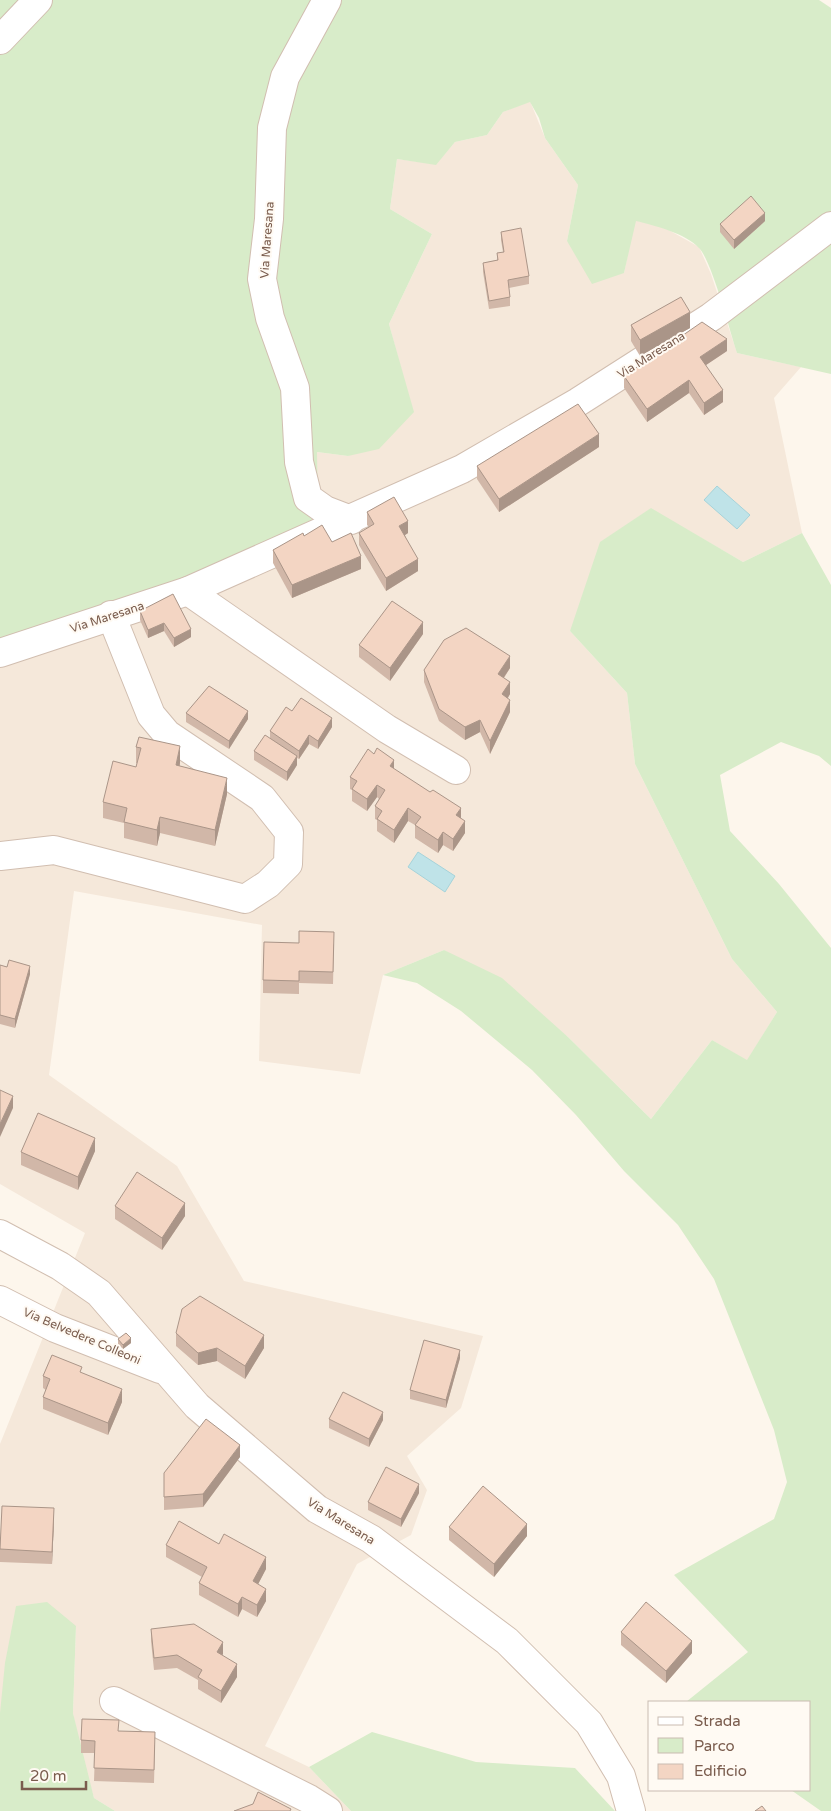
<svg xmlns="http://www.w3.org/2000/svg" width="831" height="1811" viewBox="0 0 831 1811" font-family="'Varela Round',sans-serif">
  <rect width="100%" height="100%" fill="#fdf6ec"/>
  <polygon fill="#f5e8da" points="530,101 545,138 578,185 567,241 624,273 635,220 665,228 699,247 711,274 737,353 801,367 774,398 802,533 743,562 651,509 570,631 627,693 635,764 732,959 777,1012 747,1061 712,1040 651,1119 568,1037 444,950 383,975 360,1074 259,1061 262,925 74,891 49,1075 177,1166 244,1281 483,1336 461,1408 407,1456 427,1490 411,1535 357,1564 265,1746 309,1767 351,1811 115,1811 94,1798 81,1753 73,1713 76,1626 0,1713 0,1444 85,1233 0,1184 0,644 248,555 317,452 348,456 413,412 389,324 432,234 390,209 397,159 436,164 455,142 487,135 503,112"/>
  <g fill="#d8ecc9">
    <path d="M0,0H819L831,8V374L737,353C730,332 712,261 699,248C687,234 653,225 636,221L624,273L592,284L567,241L578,185L545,138L539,118L530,102L503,112L487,135L455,142L436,165L397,159L390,209L432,234L389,324L414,412L379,449L348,456L317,452L318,516L248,555L0,644Z"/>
    <polygon points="651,508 743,562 802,533 831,585 831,766 819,756 781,742 720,775 730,831 779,884 831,948 831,1811 821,1811 791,1790 810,1790 810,1702 686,1702 748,1652 674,1575 774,1519 787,1482 774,1430 714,1279 678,1225 624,1171 576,1115 532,1070 461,1011 417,983 383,975 444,950 502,978 568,1037 651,1119 712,1040 747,1060 777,1012 732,959 635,764 627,693 570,631 600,542"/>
    <polygon points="47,1602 76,1626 73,1713 94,1798 115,1811 0,1811 0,1713 5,1663 16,1606"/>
    <polygon points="372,1732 476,1762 575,1768 615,1811 351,1811 309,1767"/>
  </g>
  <g fill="#bfe3e8" stroke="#a5d3da">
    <polygon points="717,486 750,515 737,529 704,500"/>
    <polygon points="418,852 455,876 445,892 408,867"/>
  </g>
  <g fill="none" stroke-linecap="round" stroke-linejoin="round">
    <defs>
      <g id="minor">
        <polyline points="327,0 285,77 272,128 269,219 262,279 270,318 295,388 299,462 308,498 325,510 351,520"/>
        <polyline points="0,40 38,0"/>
        <polyline points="188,591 387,729 456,770"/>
        <polyline points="0,653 188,591 462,469 578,402 711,317 831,226"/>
        <polyline points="0,856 54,850 245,899 268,884 288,864 289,832 262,798 167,734 151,715 111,615"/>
        <polyline points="0,1234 60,1266 99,1293 197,1406 317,1509 371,1539 507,1641 589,1723 621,1776 631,1811"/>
        <polyline points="0,1300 55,1328 160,1369"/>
        <polyline points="114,1701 309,1799 328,1811"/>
      </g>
    </defs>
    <use href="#minor" stroke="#d1beb0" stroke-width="30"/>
    <use href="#minor" stroke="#fff" stroke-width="28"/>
  </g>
  <g fill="#d1b7a8">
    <polygon points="765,221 734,249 720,232 720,224"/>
    <polygon points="501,232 529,276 529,284 509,288 510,297 510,306 489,309 483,272 483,263 497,260 497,253 503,252 501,240"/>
    <polygon points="631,325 690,328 640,356 631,341"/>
    <polygon points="727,351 706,365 723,402 704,415 689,393 647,422 624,388 624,376"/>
    <polygon points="599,447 499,512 477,479 477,466"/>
    <polygon points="367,512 408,533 405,535 418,571 386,591 359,545 359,533 369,527 367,525"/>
    <polygon points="304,536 332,542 361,569 292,598 273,563 273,550"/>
    <polygon points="140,611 191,637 174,647 164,631 148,638 140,620"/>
    <polygon points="423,634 390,681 359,657 359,645"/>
    <polygon points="510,668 504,678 510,694 508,698 510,712 490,754 480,732 465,740 439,721 424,682 424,670"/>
    <polygon points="292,711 332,727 318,749 309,744 299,759 297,758 297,765 287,781 254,760 254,751 270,738 270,731"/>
    <polygon points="186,713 248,719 229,749 186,722"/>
    <polygon points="139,737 180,763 180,766 227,794 215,846 160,833 157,846 124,838 124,823 103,818 103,802 136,767 137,763 136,763 136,747"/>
    <polygon points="394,769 461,818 465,833 453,851 443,845 438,853 415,838 415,825 408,821 394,843 377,831 377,820 375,819 375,806 379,799 377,797 367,811 352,801 352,790 350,789 350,777"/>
    <polygon points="334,944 333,984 299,983 299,994 263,993 263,980"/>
    <polygon points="0,965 30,974 15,1028 0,1024"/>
    <polygon points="95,1151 78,1190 21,1165 21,1152"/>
    <polygon points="115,1206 185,1216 162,1250 115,1219"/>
    <polygon points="176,1333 264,1348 245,1379 217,1361 198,1365 176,1346"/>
    <polygon points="118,1339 131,1343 123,1349 118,1344"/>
    <polygon points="460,1358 446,1408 410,1399 410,1390"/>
    <polygon points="82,1373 122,1402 108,1435 43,1409 43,1397 46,1390 43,1388 43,1376"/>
    <polygon points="329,1419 383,1420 369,1447 329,1428"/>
    <polygon points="240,1457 203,1507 164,1510 164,1473"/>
    <polygon points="419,1493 401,1527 368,1510 368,1502"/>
    <polygon points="54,1521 52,1564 0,1562 0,1539"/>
    <polygon points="449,1527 527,1536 494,1577 449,1540"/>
    <polygon points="166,1545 266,1569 258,1584 266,1601 257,1617 242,1609 238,1617 199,1595 199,1583 202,1577 166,1557"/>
    <polygon points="151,1629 223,1654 222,1655 237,1677 221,1703 198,1689 198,1680 177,1668 154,1670 151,1641"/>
    <polygon points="621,1632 692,1653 666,1683 621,1645"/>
    <polygon points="119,1731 155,1745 154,1783 94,1781 95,1753 81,1753 81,1740"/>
  </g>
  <g fill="#aa9588">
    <polygon points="765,213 765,221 734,249 734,240"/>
    <polygon points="690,312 690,328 640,356 640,340"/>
    <polygon points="727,339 727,351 700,369 700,357"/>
    <polygon points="689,380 689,393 647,422 647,409"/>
    <polygon points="723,390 723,402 704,415 704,403"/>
    <polygon points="599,434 599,447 499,512 499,499"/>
    <polygon points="408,521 408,533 399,539 399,526"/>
    <polygon points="361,556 361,569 292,598 292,585"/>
    <polygon points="418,559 418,571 386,591 386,578"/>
    <polygon points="423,622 423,634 390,681 390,668"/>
    <polygon points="164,623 164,631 148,638 148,630"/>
    <polygon points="191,629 191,637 174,647 174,638"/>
    <polygon points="510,656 510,668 498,686 498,674"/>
    <polygon points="510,682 510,694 502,707 502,694"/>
    <polygon points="510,700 510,712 490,754 490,741"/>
    <polygon points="248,711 248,719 229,749 229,741"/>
    <polygon points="332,718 332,727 318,749 318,741"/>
    <polygon points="480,720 480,732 465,740 465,727"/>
    <polygon points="309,735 309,744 299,759 299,751"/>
    <polygon points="180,746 180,763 176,781 176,765"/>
    <polygon points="297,756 297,765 287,781 287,772"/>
    <polygon points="394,760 394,772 390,766"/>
    <polygon points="227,778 227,794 215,846 215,830"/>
    <polygon points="377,785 377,797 367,811 367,799"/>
    <polygon points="408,808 408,821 394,843 394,830"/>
    <polygon points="461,808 461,821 456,815"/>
    <polygon points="160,817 160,833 157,846 157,830"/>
    <polygon points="465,821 465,833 453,851 453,839"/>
    <polygon points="443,832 443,845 438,853 438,840"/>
    <polygon points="30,966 30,974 15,1028 15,1019"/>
    <polygon points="13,1096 13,1108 0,1137 0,1124"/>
    <polygon points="95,1138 95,1151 78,1190 78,1177"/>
    <polygon points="185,1203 185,1216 162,1250 162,1238"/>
    <polygon points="264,1335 264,1348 245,1379 245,1366"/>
    <polygon points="131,1338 131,1343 123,1349 123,1345"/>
    <polygon points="217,1348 217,1361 198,1365 198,1353"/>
    <polygon points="460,1350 460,1358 446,1408 446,1400"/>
    <polygon points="122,1389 122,1402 108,1435 108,1423"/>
    <polygon points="383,1412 383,1420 369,1447 369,1439"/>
    <polygon points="240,1445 240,1457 203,1507 203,1494"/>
    <polygon points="419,1484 419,1493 401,1527 401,1519"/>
    <polygon points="54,1508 54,1521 52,1564 52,1552"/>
    <polygon points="527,1524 527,1536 494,1577 494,1564"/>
    <polygon points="266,1557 266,1569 253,1594 253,1581"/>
    <polygon points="266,1589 266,1601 257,1617 257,1605"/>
    <polygon points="242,1597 242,1609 238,1617 238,1604"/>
    <polygon points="692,1641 692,1653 666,1683 666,1671"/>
    <polygon points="223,1642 223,1654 217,1664 217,1652"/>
    <polygon points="237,1664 237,1677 221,1703 221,1691"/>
  </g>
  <g fill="#f3d5c3" stroke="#aa9588">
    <polygon points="751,196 765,213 734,240 720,224"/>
    <polygon points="521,228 529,276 508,280 510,297 489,301 483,263 498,260 497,253 504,252 501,232"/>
    <polygon points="681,297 690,312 640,340 631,325"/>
    <polygon points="702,322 727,339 700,357 723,390 704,403 689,380 647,409 624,376"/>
    <polygon points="578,404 599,434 499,499 477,466"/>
    <polygon points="394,497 408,521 399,526 418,559 386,578 359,533 374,524 367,512"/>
    <polygon points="322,525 332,542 351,533 361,556 292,585 273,550 303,533 304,536"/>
    <polygon points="173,594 191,629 174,638 164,623 148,630 140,611"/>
    <polygon points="392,601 423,622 390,668 359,645"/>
    <polygon points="466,628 510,656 498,674 510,682 502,694 510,700 490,741 480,720 465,727 439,709 424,670 444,640"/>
    <polygon points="209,686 248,711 229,741 186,713"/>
    <polygon points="301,698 332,718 318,741 309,735 299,751 270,731 286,707 292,711"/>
    <polygon points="265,735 297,756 287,772 254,751"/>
    <polygon points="139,737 180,746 176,765 227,778 215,830 160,817 157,830 124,822 127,808 103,802 113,761 136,767 141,748 136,747"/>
    <polygon points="377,748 394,760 390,766 430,792 433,790 461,808 456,815 465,821 453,839 443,832 438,840 415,825 421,817 408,808 394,830 377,819 382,811 375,806 385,790 377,785 367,799 352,789 357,781 350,777 368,749 374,754"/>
    <polygon points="299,931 334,932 333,972 299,971 299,981 263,980 264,942 299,943"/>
    <polygon points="9,960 30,966 15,1019 0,1015 0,965 7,967"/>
    <polygon points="0,1090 13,1096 0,1124"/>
    <polygon points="38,1113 95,1138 78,1177 21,1152"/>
    <polygon points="137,1172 185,1203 162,1238 115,1206"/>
    <polygon points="200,1296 264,1335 245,1366 217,1348 198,1353 176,1333 182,1309"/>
    <polygon points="126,1333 131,1338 123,1345 118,1339"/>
    <polygon points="424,1340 460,1350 446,1400 410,1390"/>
    <polygon points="52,1355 82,1367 80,1372 122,1389 108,1423 43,1397 50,1379 43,1376"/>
    <polygon points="343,1392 383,1412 369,1439 329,1419"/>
    <polygon points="206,1419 240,1445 203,1494 164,1497 164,1473"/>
    <polygon points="386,1467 419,1484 401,1519 368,1502"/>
    <polygon points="483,1486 527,1524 494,1564 449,1527"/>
    <polygon points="2,1506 54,1508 52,1552 0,1549"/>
    <polygon points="179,1521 219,1544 224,1534 266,1557 253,1581 266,1589 257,1605 242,1597 238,1604 199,1583 207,1567 166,1545"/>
    <polygon points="646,1602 692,1641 666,1671 621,1632"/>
    <polygon points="194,1624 223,1642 217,1652 237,1664 221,1691 198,1677 202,1670 177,1655 154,1658 151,1629"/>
    <polygon points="82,1719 119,1720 118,1731 155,1732 154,1770 94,1768 95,1741 81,1740"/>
    <polygon points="258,1792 291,1809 290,1811 234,1811 253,1804"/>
    <polygon points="762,1806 766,1811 755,1811"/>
  </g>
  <g text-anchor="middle" stroke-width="4" stroke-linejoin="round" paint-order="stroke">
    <g font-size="12" fill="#7a5c4d" stroke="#fffaf3">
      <text transform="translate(267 240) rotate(-86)" y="4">Via Maresana</text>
      <text transform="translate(651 355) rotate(-32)" y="4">Via Maresana</text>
      <text transform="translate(107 617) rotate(-18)" y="4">Via Maresana</text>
      <text transform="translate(82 1336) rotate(23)" y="4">Via Belvedere Colleoni</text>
      <text transform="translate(341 1521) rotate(32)" y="4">Via Maresana</text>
    </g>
  </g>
  <rect x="648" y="1701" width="162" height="90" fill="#fffaf3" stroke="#cabbb1"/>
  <rect x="658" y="1717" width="25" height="8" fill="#ffffff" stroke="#cabbb1"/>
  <text x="694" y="1726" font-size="15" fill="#7a5c4d">Strada</text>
  <rect x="658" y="1738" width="25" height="15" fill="#d8ecc9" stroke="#cabbb1"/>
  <text x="694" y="1751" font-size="15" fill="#7a5c4d">Parco</text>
  <rect x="658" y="1764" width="25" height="15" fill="#f3d5c3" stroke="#cabbb1"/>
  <text x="694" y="1776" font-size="15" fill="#7a5c4d">Edificio</text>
  <path d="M22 1781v8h64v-8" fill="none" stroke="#7a5c4d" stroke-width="2.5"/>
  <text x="30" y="1781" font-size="15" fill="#7a5c4d" stroke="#fffaf3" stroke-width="4" paint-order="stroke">20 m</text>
</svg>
